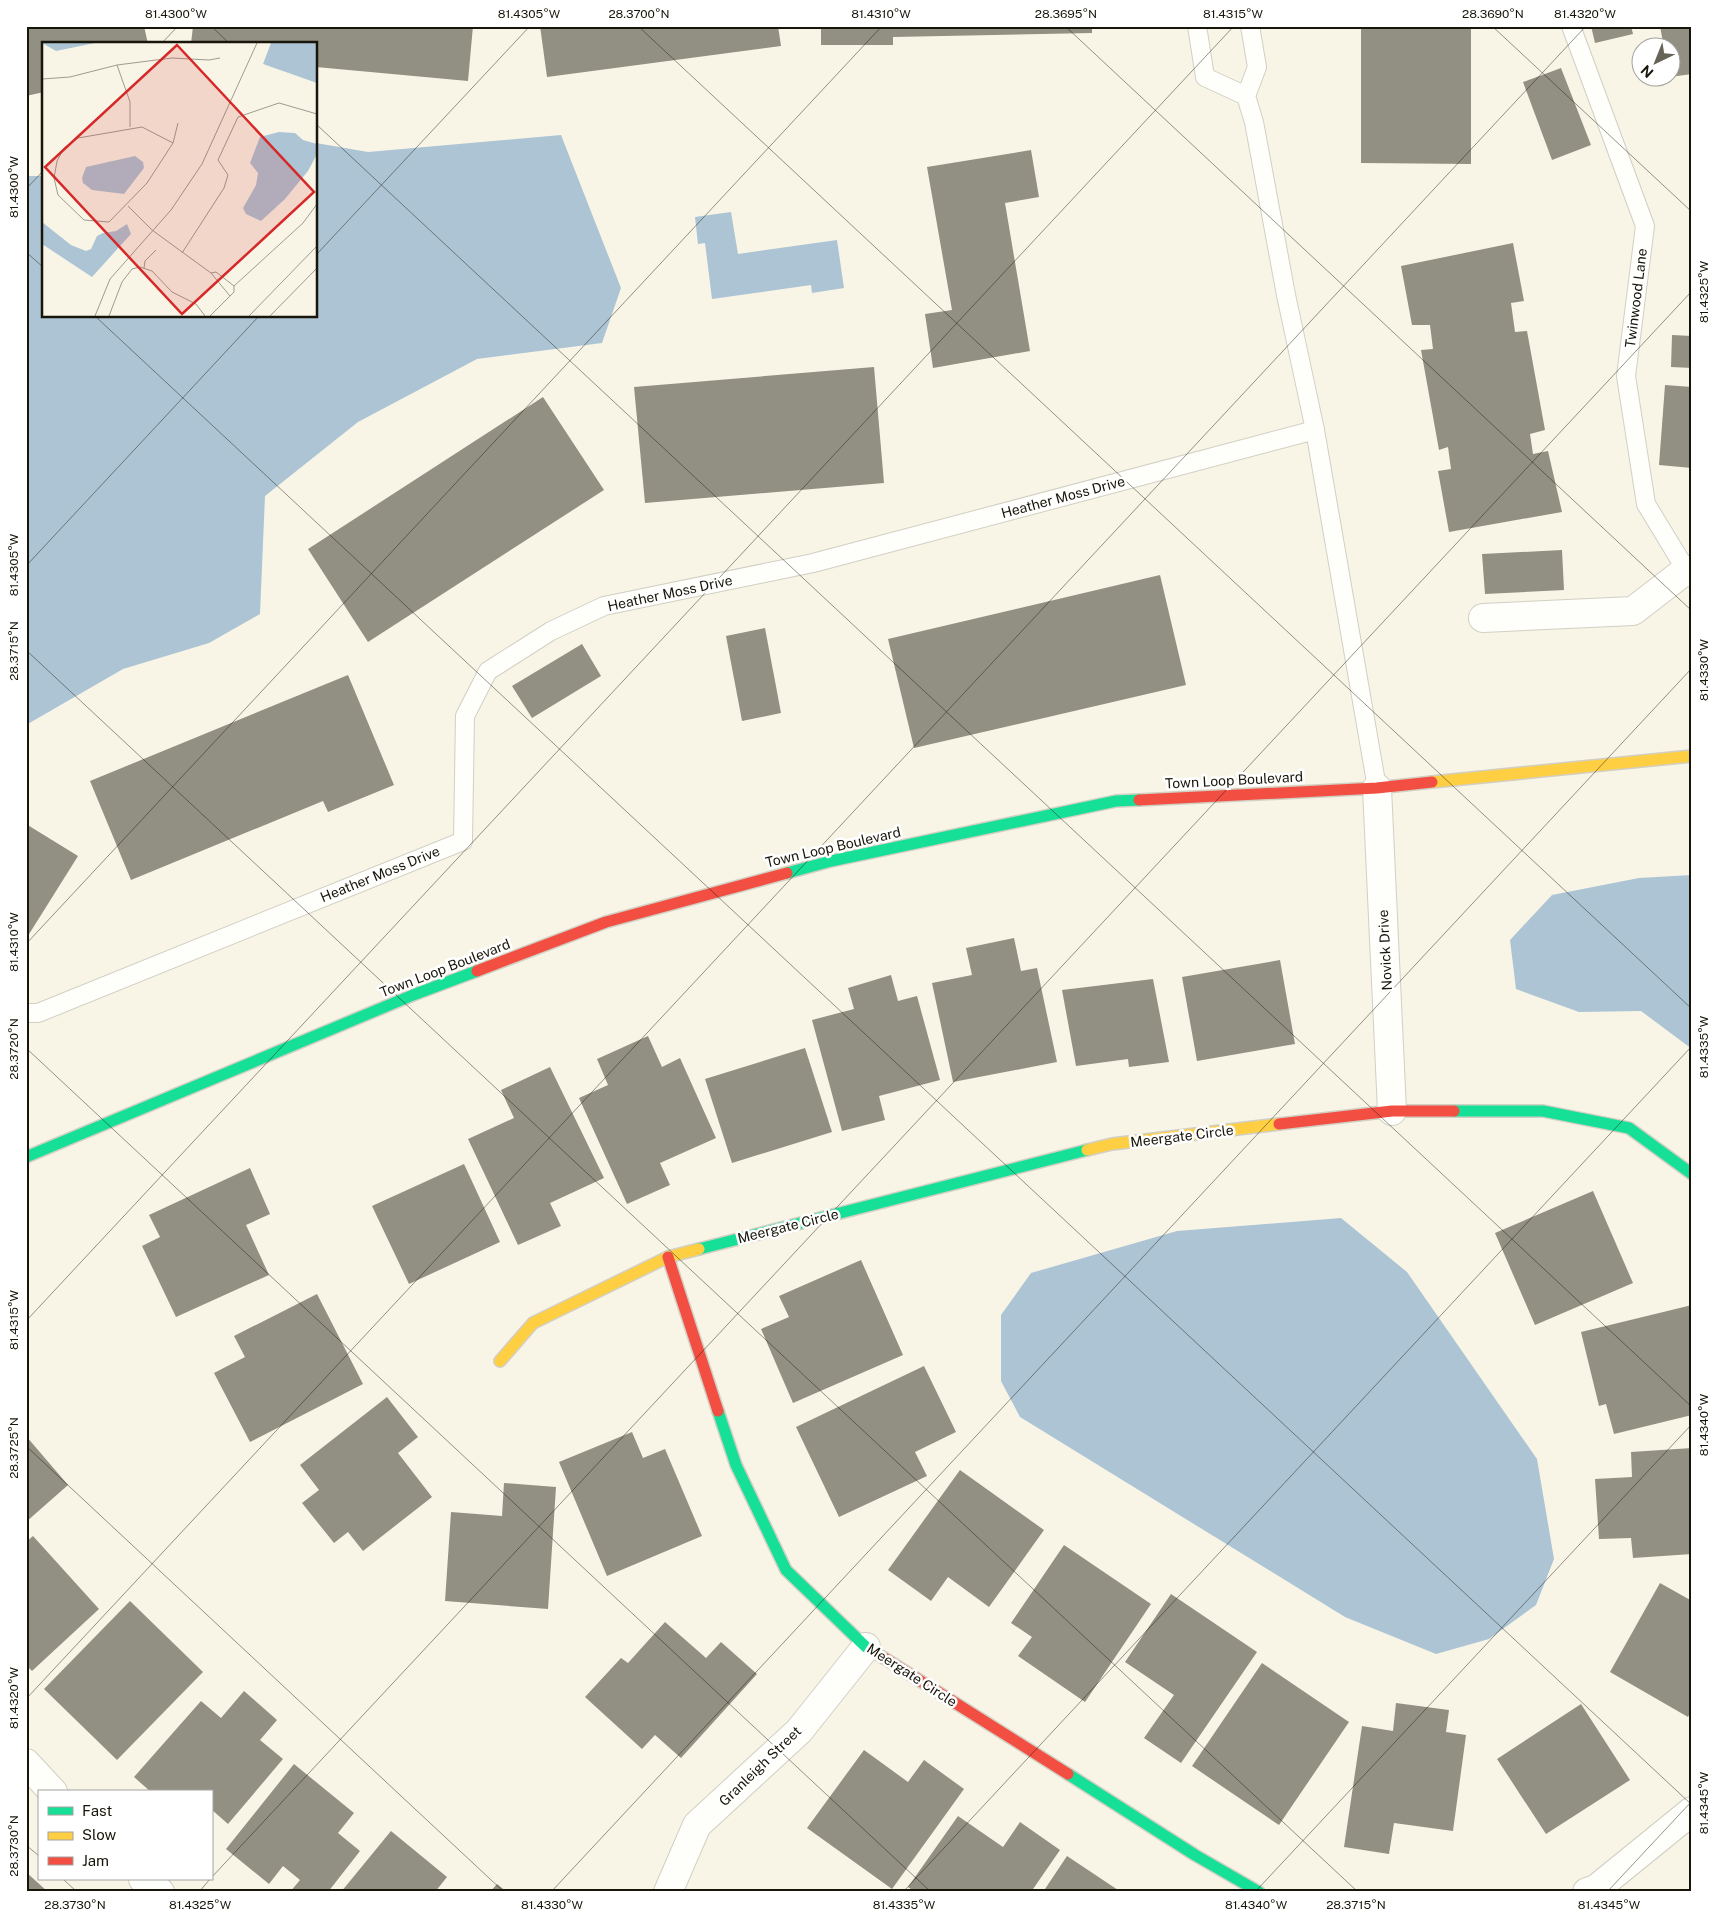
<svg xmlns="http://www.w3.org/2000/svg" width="1718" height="1918" viewBox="0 0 1718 1918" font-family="'Public Sans',sans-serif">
  <rect width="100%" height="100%" fill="#f8f5e7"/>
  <g fill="#acc4d4">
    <polygon points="561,135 621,288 602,343 477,359 358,422 265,496 260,614 209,643 123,669 26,725 26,176 44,176 44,316 316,316 316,143 368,152"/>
    <polygon points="731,212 738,254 837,240 844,288 812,293 811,285 712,299 705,243 698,244 695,217"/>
    <polygon points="1692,875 1692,1049 1641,1011 1579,1012 1516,989 1510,940 1552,895 1639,878"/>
    <polygon points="1341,1218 1407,1272 1537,1459 1554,1559 1536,1605 1489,1639 1436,1654 1345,1617 1020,1417 1001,1381 1001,1315 1031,1273 1177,1231"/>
  </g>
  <g fill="#929082">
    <polygon points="26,26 144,26 148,44 44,44 44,92 26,96"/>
    <polygon points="193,26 473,26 468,81 316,67 316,44 191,44"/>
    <polygon points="540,26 778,26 781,46 547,77"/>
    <polygon points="821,26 1092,26 1092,33 893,37 893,45 821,45"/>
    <polygon points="1361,26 1471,26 1471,164 1361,163"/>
    <polygon points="1591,26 1631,26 1633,34 1595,43"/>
    <polygon points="1660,26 1692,26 1692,74 1670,77 1670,48 1664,48"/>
    <polygon points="1561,68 1591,145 1552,160 1523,82"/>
    <polygon points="1031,150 1039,197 1005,203 1030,351 933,368 925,314 952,310 927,167"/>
    <polygon points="1513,243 1524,301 1511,303 1515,332 1527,331 1545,430 1530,434 1533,454 1548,451 1562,512 1449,532 1438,471 1451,469 1448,447 1439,450 1421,350 1433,349 1430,325 1412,325 1401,266"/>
    <polygon points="1672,335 1692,336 1692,368 1671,367"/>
    <polygon points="874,367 884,483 645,503 634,387"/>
    <polygon points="1665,385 1692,387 1692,468 1659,465"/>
    <polygon points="543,397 604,490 368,642 308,549"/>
    <polygon points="1562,550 1564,590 1485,594 1482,554"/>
    <polygon points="1160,575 1186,685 914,748 888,639"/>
    <polygon points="765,628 781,713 742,721 726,636"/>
    <polygon points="582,644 601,676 532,718 512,686"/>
    <polygon points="348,675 394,785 328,812 323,801 131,880 90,781"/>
    <polygon points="26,824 78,856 26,939"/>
    <polygon points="1014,938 1021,971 1037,968 1057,1062 953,1082 932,983 972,975 966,948"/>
    <polygon points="1280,960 1295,1044 1197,1061 1182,977"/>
    <polygon points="891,975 898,1001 917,996 940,1080 879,1096 885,1120 842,1131 812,1020 854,1009 848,988"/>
    <polygon points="1153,979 1169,1062 1129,1067 1128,1059 1076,1066 1062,990"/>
    <polygon points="648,1036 662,1067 680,1058 716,1138 660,1163 670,1185 627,1204 579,1098 608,1085 597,1059"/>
    <polygon points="805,1048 832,1132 732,1163 705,1079"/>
    <polygon points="550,1067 604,1178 550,1203 561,1226 518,1245 468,1139 514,1118 501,1090"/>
    <polygon points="464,1164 500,1242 409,1284 372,1206"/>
    <polygon points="250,1168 270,1214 246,1225 269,1275 176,1317 142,1246 160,1237 149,1215"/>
    <polygon points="1593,1191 1633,1283 1535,1325 1495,1233"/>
    <polygon points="861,1260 903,1355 793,1403 761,1329 789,1317 779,1296"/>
    <polygon points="317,1294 363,1384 250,1442 214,1373 245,1357 234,1336"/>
    <polygon points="1692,1305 1692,1415 1614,1434 1606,1404 1599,1406 1581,1332"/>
    <polygon points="924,1366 956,1432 915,1452 927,1476 839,1517 796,1427"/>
    <polygon points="387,1397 418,1437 398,1453 432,1497 363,1551 348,1532 334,1543 302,1503 319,1490 300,1465"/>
    <polygon points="632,1432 643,1458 665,1449 702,1536 607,1576 559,1462"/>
    <polygon points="26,1436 68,1485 26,1522"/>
    <polygon points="1692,1448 1692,1554 1633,1558 1631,1538 1599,1539 1595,1479 1632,1477 1631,1452"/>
    <polygon points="960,1470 1044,1530 989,1607 948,1577 931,1601 888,1570"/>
    <polygon points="504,1483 556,1487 548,1609 445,1601 451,1512 502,1516"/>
    <polygon points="33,1536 99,1609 32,1671 26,1665 26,1542"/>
    <polygon points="1064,1545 1151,1604 1085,1702 1018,1656 1032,1637 1011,1623"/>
    <polygon points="1660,1583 1692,1601 1692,1710 1688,1717 1610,1672"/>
    <polygon points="1171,1594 1257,1652 1181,1763 1144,1738 1174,1695 1125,1662"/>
    <polygon points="130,1601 203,1672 117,1760 44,1689"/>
    <polygon points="665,1622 706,1658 721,1642 757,1674 681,1758 655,1735 642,1749 585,1697 621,1658 628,1663"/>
    <polygon points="1262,1663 1349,1722 1279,1825 1192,1766"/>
    <polygon points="244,1691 277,1720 260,1740 283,1759 228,1824 211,1809 211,1792 191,1792 189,1790 188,1792 151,1792 134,1777 201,1701 221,1718"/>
    <polygon points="1396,1703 1449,1710 1446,1732 1466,1735 1453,1831 1394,1823 1389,1854 1344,1847 1362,1726 1393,1731"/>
    <polygon points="1581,1704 1630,1780 1546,1834 1497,1759"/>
    <polygon points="864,1750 908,1782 924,1760 964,1789 892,1889 807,1828"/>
    <polygon points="294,1764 354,1813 338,1833 360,1851 328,1892 290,1892 300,1880 283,1866 269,1884 226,1849"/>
    <polygon points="958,1816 1003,1847 1020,1822 1060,1850 1031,1892 915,1892 908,1887"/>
    <polygon points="391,1831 447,1877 435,1892 341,1892"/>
    <polygon points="1067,1856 1121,1892 1043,1892"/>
    <polygon points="26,1872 48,1892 26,1892"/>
    <polygon points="497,1884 507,1892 490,1892"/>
  </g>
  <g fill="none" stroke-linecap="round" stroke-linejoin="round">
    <defs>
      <g id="lane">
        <polyline points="1197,26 1205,77 1246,96"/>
        <polyline points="1250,26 1257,67 1246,96 1254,122 1286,295 1315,430 1377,788"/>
        <polyline points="1571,26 1645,226 1626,376 1646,504 1691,578"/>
        <polyline points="26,1013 38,1013 463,841 465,716 488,671 551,631 604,606 813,563 1315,430"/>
      </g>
      <g id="street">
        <polyline points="1483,618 1633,611 1686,570"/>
        <polyline points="1377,788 1392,1111"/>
        <polyline points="26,1763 53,1792"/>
        <polyline points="143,1879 160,1892"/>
        <polyline points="668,1892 697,1825 799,1731 866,1647"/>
        <polyline points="1587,1892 1596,1889 1692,1811"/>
      </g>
      <g id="fast">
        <polyline points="787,873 831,861 1116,801 1139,800"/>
        <polyline points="1454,1111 1543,1111 1629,1128 1692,1174"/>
        <polyline points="26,1157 413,995 477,971"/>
        <polyline points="699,1249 1087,1150"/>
        <polyline points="718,1411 736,1465 786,1570 866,1647 884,1658"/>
        <polyline points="1068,1774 1195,1855 1259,1892"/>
      </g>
      <g id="slow">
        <polyline points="1432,782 1692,756"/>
        <polyline points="1087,1150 1112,1144 1279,1124"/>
        <polyline points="500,1361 533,1323 668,1257 699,1249"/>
      </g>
      <g id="jam">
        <polyline points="1139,800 1377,788 1432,782"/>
        <polyline points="477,971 606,922 787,873"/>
        <polyline points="1279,1124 1392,1111 1454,1111"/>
        <polyline points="668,1257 718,1411"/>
        <polyline points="884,1658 1068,1774"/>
      </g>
    </defs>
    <use href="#lane" stroke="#d2cfc3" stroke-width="20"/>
    <use href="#street" stroke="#d2cfc3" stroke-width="30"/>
    <use href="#fast" stroke="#d2cfc3" stroke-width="14"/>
    <use href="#slow" stroke="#d2cfc3" stroke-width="14"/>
    <use href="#jam" stroke="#d2cfc3" stroke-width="14"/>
    <use href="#lane" stroke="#fefefb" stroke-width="18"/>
    <use href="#street" stroke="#fefefb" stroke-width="28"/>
    <use href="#fast" stroke="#16e098" stroke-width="11"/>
    <use href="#slow" stroke="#ffcf43" stroke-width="11"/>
    <use href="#jam" stroke="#f24e42" stroke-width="11"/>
  </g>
  <path fill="none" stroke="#18160b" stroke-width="1" stroke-opacity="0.45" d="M211,26L230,44M638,26L1692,1009M1065,26L1692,611M1492,26L1692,212M161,44L178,26M316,124L1692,1407M26,189L44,170M26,252L44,268M316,255L530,26M95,316L1692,1805M26,566L259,316M26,650L1358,1892M26,944L882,26M26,1048L931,1892M26,1321L1234,26M26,1446L504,1892M26,1699L1586,26M26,1845L39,1856M211,1878L1692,291M63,1879L77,1892M199,1892L210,1879M551,1892L1692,668M903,1892L1692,1046M1255,1892L1692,1424M1607,1892L1692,1801"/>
  <g text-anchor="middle" stroke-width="5" stroke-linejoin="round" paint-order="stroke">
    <g font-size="14" fill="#18160b" stroke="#fff">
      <text transform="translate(1636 298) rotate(-83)" y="5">Twinwood Lane</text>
      <text transform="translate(1063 497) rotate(-15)" y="5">Heather Moss Drive</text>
      <text transform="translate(670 593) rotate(-12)" y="5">Heather Moss Drive</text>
      <text transform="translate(1234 780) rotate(-3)" y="5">Town Loop Boulevard</text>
      <text transform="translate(833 847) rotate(-13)" y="5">Town Loop Boulevard</text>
      <text transform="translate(380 874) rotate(-22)" y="5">Heather Moss Drive</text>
      <text transform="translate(1385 950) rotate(-93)" y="5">Novick Drive</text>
      <text transform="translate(445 968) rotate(-21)" y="5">Town Loop Boulevard</text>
      <text transform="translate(1182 1136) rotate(-7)" y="5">Meergate Circle</text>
      <text transform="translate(788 1226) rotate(-14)" y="5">Meergate Circle</text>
      <text transform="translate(912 1675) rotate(33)" y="5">Meergate Circle</text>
      <text transform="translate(760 1766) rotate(-44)" y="5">Granleigh Street</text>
    </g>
  </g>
  <g transform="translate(42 42)">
    <rect width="275" height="275" fill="#f8f5e7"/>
    <path d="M0,1H53L14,9ZM229,1H275V41L221,22ZM237,90L253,91L261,98L275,102V112L266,129L243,157L219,179L204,172L201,166L214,143L216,131L208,121L218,95ZM93,114L101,120L102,126L82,152L50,148L41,141L40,136L44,125ZM0,180L29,203L44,209L49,207L55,194L61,191L74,189L85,182L89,192L50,235L0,202Z" fill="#acc4d4"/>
    <path fill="none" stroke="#9e9c8f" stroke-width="1" d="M75,23L88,60V85M0,37L28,35L75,23L130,16L167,18L178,16M131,101L100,85L36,96L22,106L15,119L12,136L16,153L42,178L67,180L105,141L131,101L136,81M86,164L110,188L169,231L188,254M140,211L182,146L186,133L176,118L196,75L237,61L275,72M102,226L103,219L114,208M169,231L174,230L192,244M192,244L261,181L275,162M53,274L68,237L129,168L160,122L215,1M67,274L80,240L90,227L98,225L110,229L130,250L154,262L163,274M168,274L192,250V244M207,274L275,204M228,274L275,226"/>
    <path fill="#d62828" fill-opacity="0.15" stroke="#d62828" stroke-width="2.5" d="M135,3L272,150L140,272L3,125Z"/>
    <rect width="275" height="275" fill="none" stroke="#18160b" stroke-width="2.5"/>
  </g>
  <rect width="1718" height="1918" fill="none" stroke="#ffffff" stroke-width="55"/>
  <rect x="38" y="1790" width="175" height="90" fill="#ffffff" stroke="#a3a29d"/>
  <rect x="48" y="1807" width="25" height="8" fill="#16e098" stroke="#a3a29d"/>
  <text x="82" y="1816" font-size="15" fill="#18160b">Fast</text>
  <rect x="48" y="1832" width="25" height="8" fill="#ffcf43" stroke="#a3a29d"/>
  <text x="82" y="1840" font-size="15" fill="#18160b">Slow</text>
  <rect x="48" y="1857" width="25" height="8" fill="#f24e42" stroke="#a3a29d"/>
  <text x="82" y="1866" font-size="15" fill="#18160b">Jam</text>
  <g transform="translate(1656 62) rotate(223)"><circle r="24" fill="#ffffff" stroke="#a3a29d"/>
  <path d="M0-4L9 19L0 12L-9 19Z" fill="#666458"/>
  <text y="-8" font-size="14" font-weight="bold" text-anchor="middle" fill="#18160b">N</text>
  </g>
  <rect x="28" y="28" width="1662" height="1862" fill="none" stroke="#18160b" stroke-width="2"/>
  <g font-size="12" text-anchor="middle" fill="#18160b">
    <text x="176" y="18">81.4300°W</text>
    <text x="529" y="18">81.4305°W</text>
    <text x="639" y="18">28.3700°N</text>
    <text x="881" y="18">81.4310°W</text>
    <text x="1066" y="18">28.3695°N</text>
    <text x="1233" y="18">81.4315°W</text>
    <text x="1493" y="18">28.3690°N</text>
    <text x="1585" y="18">81.4320°W</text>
    <text transform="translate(14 187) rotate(-90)" y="4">81.4300°W</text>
    <text transform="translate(1704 292) rotate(-90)" y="4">81.4325°W</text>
    <text transform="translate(14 565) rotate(-90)" y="4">81.4305°W</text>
    <text transform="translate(14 651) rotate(-90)" y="4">28.3715°N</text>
    <text transform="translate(1704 670) rotate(-90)" y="4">81.4330°W</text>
    <text transform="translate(14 942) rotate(-90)" y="4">81.4310°W</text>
    <text transform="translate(1704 1047) rotate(-90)" y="4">81.4335°W</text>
    <text transform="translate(14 1049) rotate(-90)" y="4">28.3720°N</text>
    <text transform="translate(14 1320) rotate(-90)" y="4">81.4315°W</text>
    <text transform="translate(1704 1425) rotate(-90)" y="4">81.4340°W</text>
    <text transform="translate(14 1448) rotate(-90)" y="4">28.3725°N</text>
    <text transform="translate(14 1698) rotate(-90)" y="4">81.4320°W</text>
    <text transform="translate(1704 1803) rotate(-90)" y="4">81.4345°W</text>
    <text transform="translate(14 1846) rotate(-90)" y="4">28.3730°N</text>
    <text x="75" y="1909">28.3730°N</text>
    <text x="200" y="1909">81.4325°W</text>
    <text x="552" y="1909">81.4330°W</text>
    <text x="904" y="1909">81.4335°W</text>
    <text x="1256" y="1909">81.4340°W</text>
    <text x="1356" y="1909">28.3715°N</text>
    <text x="1609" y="1909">81.4345°W</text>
  </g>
</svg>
